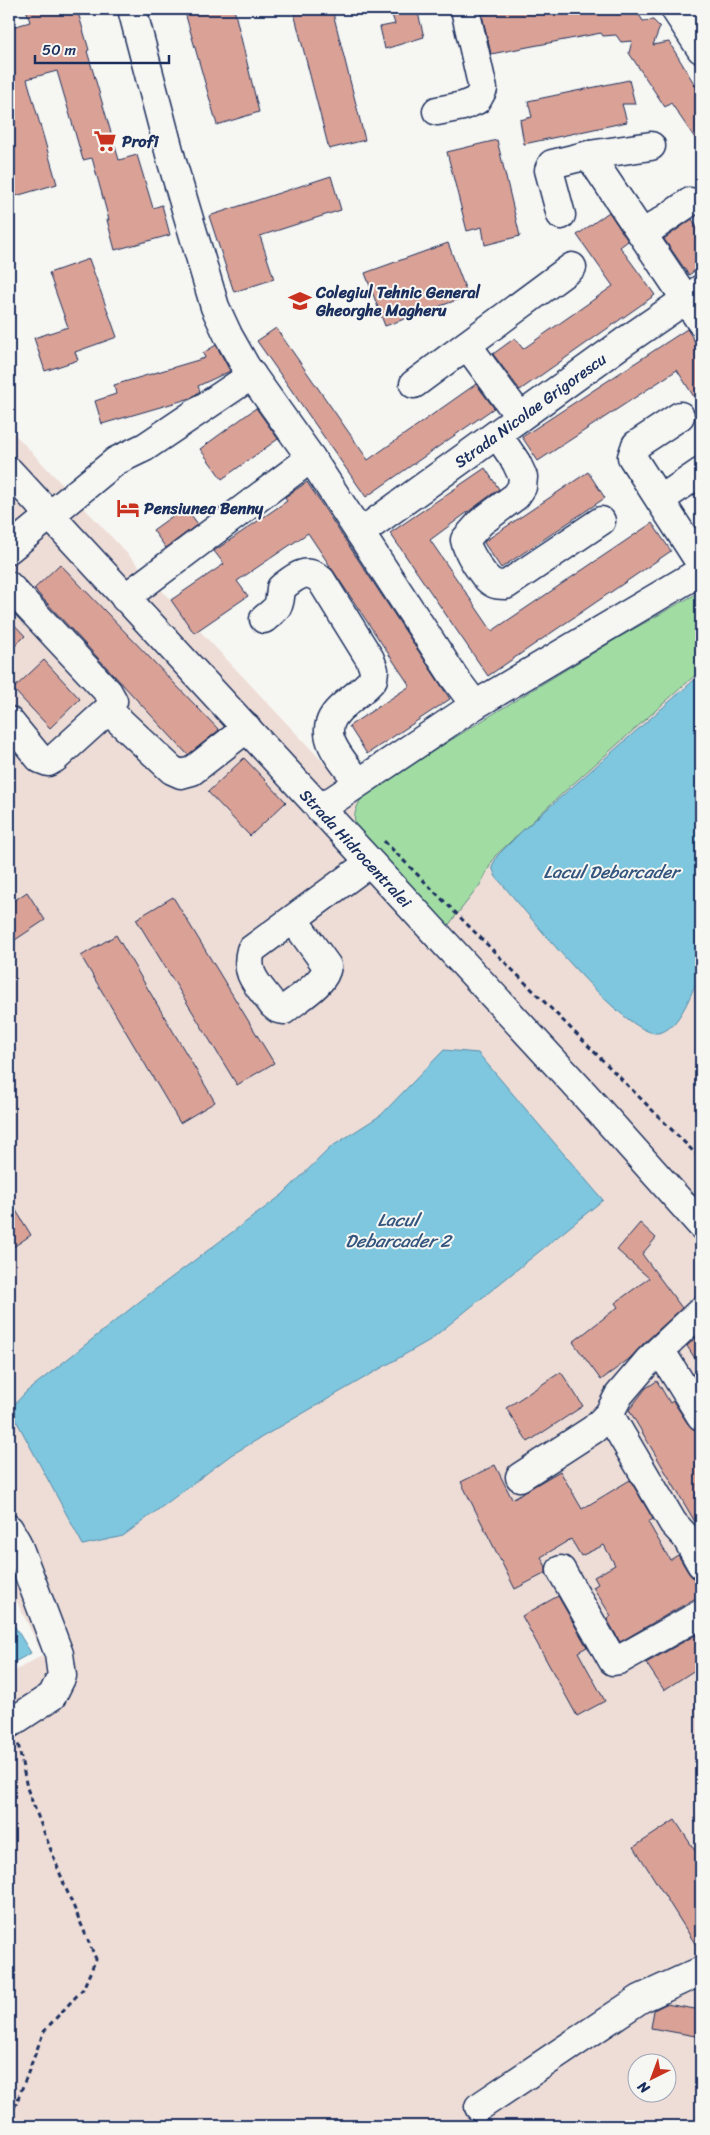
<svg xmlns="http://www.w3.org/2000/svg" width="710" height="2135" viewBox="0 0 710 2135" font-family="Sriracha,sans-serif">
  <rect width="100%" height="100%" fill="#f6f6f2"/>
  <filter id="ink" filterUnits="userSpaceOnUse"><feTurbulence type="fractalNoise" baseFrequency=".02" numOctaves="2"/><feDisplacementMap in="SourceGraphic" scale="10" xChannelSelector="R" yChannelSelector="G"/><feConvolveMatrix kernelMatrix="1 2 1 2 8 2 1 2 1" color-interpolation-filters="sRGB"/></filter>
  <g filter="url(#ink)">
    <path fill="#eeddd6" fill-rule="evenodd" d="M9,428L371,813L701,613V2126H9V1674L43,1655L9,1586ZM638,2062H668V2092H638Z"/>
    <path fill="#a1dda3" stroke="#5e8680" d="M701,591V670L565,791L495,856L480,885L447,927L362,838C351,819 353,814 363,795L480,722L616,639Z"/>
    <g fill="#7ec7de" stroke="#568aab">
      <path d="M701,674V970C693,989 680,1030 658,1033C624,1037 521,905 496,877L492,867L497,856L521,832Z"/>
      <polygon points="444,1050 478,1053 603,1200 430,1340 231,1455 123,1536 83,1545 10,1409 26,1392 144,1298 282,1195 331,1147 381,1115"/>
      <polygon points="9,1617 31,1653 9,1665"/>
    </g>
    <g fill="#daa296" stroke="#1b2f5e">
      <polygon points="26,9 77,9 89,50 87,51 119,160 137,155 153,208 162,205 170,235 115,250 107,220 109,220 92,158 83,160 57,71 27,79 57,184 9,198 9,28 30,22"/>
      <polygon points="184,9 234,9 259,112 217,125"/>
      <polygon points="293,9 332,9 365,140 329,149"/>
      <polygon points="390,9 417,9 424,37 385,49 380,27 395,24"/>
      <polygon points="513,9 639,9 636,10 643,21 653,20 660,27 653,45 669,42 701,95 701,147 671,103 665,107 629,53 632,41 621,42 616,35 603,36 601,33 491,54 482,15"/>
      <polygon points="629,80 635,104 622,104 627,122 524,144 520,120 532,117 528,101"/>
      <polygon points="497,140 520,236 485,245 482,227 467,231 447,152"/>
      <polygon points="331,176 341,210 260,236 274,279 234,292 209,216"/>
      <polygon points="609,212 628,241 620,247 655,295 520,390 493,354 515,338 523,349 613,286 577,235"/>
      <polygon points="692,219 701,233 701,266 689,275 664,239"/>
      <polygon points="448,243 468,296 385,326 365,273"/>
      <polygon points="89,259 117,337 75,352 78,360 45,371 34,338 68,327 49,273"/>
      <polygon points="276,328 368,460 476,384 494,408 366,497 257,341"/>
      <polygon points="687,329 701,351 701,408 677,370 538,461 522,437"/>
      <polygon points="216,345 230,371 198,386 200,391 191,398 102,424 95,401 116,394 114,385 205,358 203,353"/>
      <polygon points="256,408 278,439 222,479 200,449"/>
      <polygon points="485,468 499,489 430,540 492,631 652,523 671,551 488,676 390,533"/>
      <polygon points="588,472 605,498 501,568 484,543 485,541"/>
      <polygon points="307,482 450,699 367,754 349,726 410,686 308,533 237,581 248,596 194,633 171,600 224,564 214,551 287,501 285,497"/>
      <polygon points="185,507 198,524 166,548 153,530"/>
      <polygon points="60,564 219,730 188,755 34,589"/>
      <polygon points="9,619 25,636 9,652"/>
      <polygon points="44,660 80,699 50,728 13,689"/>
      <polygon points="244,758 286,802 250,836 208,792"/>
      <polygon points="27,892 45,920 9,944 9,904"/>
      <polygon points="173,897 274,1063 237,1085 136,919"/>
      <polygon points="116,935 215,1102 180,1123 81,956"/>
      <polygon points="9,1199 31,1235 9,1250"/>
      <polygon points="640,1223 656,1238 642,1254 682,1308 643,1344 629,1359 601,1380 573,1342 618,1307 615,1303 649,1278 617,1250"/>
      <polygon points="701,1333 701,1368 687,1346"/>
      <polygon points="561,1372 583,1406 528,1442 506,1408"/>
      <polygon points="657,1381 670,1403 673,1401 688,1424 696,1430 701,1439 701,1532 629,1410 646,1388"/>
      <polygon points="495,1465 512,1499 560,1471 582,1509 630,1480 653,1519 648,1522 670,1560 678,1555 688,1572 693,1578 701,1580 701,1595 620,1642 607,1619 611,1616 593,1587 598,1584 594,1577 615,1565 604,1545 581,1556 571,1539 541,1557 546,1567 546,1573 515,1589 461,1482"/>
      <polygon points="558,1596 587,1647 578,1652 605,1701 577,1716 522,1616"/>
      <polygon points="701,1632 701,1666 664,1690 646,1663"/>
      <polygon points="675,1820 701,1860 701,1953 634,1847"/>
      <polygon points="666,2004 701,2010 701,2037 651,2028 654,2010"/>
    </g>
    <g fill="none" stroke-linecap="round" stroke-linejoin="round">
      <defs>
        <g id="minor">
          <polyline points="132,9 172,162 215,307 228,335 246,367 311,458 454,677 475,705"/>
          <polyline points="675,9 701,49"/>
          <polyline points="437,111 463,106 477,100 483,89 465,9"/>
          <polyline points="589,155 651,146"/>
          <polyline points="561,215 549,170 552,164 589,155 701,322"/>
          <polyline points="643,234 690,202"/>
          <polyline points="467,345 520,417"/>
          <polyline points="414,384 572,267"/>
          <polyline points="680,416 636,445 632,457 701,564"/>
          <path d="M497,434L516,462L523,477L522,487L516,496L481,522L465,540C467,551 482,575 490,581C495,585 500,585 506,585L601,521"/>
          <polyline points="9,471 585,1095 701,1225"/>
          <polyline points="660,500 701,472"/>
          <polyline points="360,533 624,342 701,289"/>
          <polyline points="9,549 116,461 145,447 252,375"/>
          <polyline points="9,586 108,692 113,701 108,710 55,758 48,762 40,759 9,721"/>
          <polyline points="125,598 311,458"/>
          <path d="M264,619C280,606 279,607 281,588C294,578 306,566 321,580L370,659L374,670L373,679C365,689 354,696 344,705C311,732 340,756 358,782"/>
          <polyline points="108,710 172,770 181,774 192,771 247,728"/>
          <polyline points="320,809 475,705 701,571"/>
          <path d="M293,919L327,966C325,984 298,998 284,1010L278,1009L273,1005C259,985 244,975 251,950L369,863"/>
          <polyline points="660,1350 701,1416"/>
          <polyline points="609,1414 673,1523 686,1537 701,1564"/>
          <polyline points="520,1477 594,1429 609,1414 619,1395 648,1361 701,1311"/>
          <polyline points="9,1529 17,1543 59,1654 62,1676 52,1696 9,1724"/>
          <polyline points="561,1570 613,1661 619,1660 701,1614"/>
          <polyline points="479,2107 640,1999 701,1971"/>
        </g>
      </defs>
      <use href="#minor" stroke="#1b2f5e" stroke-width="31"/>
      <g stroke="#1b2f5e" stroke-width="3" stroke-dasharray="5 4" stroke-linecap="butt">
        <polyline points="384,841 701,1159"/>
        <polyline points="9,2115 16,2104 44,2031 83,1989 96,1959 64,1884 27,1788 18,1743"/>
      </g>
      <use href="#minor" stroke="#f6f6f2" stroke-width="28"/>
    </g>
  </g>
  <defs>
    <symbol id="supermarket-bare" viewBox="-9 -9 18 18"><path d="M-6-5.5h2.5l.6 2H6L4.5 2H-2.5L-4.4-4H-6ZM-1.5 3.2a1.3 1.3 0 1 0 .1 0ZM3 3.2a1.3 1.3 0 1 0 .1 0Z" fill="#c8321e" stroke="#f6f6f2" stroke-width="2.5" paint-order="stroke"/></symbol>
    <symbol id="school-bare" viewBox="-9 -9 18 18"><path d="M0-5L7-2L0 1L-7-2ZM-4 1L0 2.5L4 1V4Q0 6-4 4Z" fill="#c8321e" stroke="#f6f6f2" stroke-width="2.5" paint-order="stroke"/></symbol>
    <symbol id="hotel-bare" viewBox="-9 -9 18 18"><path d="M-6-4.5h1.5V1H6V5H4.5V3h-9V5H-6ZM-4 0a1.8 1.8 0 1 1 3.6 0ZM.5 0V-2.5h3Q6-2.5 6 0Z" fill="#c8321e" stroke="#f6f6f2" stroke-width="2.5" paint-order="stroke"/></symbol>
  </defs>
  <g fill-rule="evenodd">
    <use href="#supermarket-bare" x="89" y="125" width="32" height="32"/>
    <use href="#school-bare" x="284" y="285" width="32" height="32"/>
    <use href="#hotel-bare" x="112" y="492" width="32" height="32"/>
  </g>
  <g text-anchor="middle" stroke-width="4" stroke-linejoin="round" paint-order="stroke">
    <g font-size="16" font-weight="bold" fill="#1b2f5e" stroke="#f6f6f2" text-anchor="start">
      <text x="122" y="147">Profi</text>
      <text x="316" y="298">Colegiul Tehnic General<tspan x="316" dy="18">Gheorghe Magheru</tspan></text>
      <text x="144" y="514">Pensiunea Benny</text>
    </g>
    <g font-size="16" fill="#1b2f5e" stroke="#f6f6f2">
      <text transform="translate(530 410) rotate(-36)" y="6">Strada Nicolae Grigorescu</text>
      <text transform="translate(356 848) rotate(47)" y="6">Strada Hidrocentralei</text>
    </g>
    <g font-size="18" font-style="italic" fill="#34557e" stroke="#f6f6f2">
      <text x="611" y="878">Lacul Debarcader</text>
      <text x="398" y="1226">Lacul<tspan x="398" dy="21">Debarcader 2</tspan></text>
    </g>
  </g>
  <rect width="710" height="2135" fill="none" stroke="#f6f6f2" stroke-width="30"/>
  <rect x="15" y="15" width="680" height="2105" fill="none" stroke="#1b2f5e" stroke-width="2" filter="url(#ink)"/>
  <g transform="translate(652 2078) rotate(222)"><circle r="24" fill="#f6f6f2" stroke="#9ea6b7"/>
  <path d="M0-4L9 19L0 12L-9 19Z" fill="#c8321e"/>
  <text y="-8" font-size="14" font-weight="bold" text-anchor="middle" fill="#1b2f5e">N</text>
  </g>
  <path d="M35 55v8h134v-8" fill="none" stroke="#1b2f5e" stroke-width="2.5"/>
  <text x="42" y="55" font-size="15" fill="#1b2f5e" stroke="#f6f6f2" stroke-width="4" paint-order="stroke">50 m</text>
</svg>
